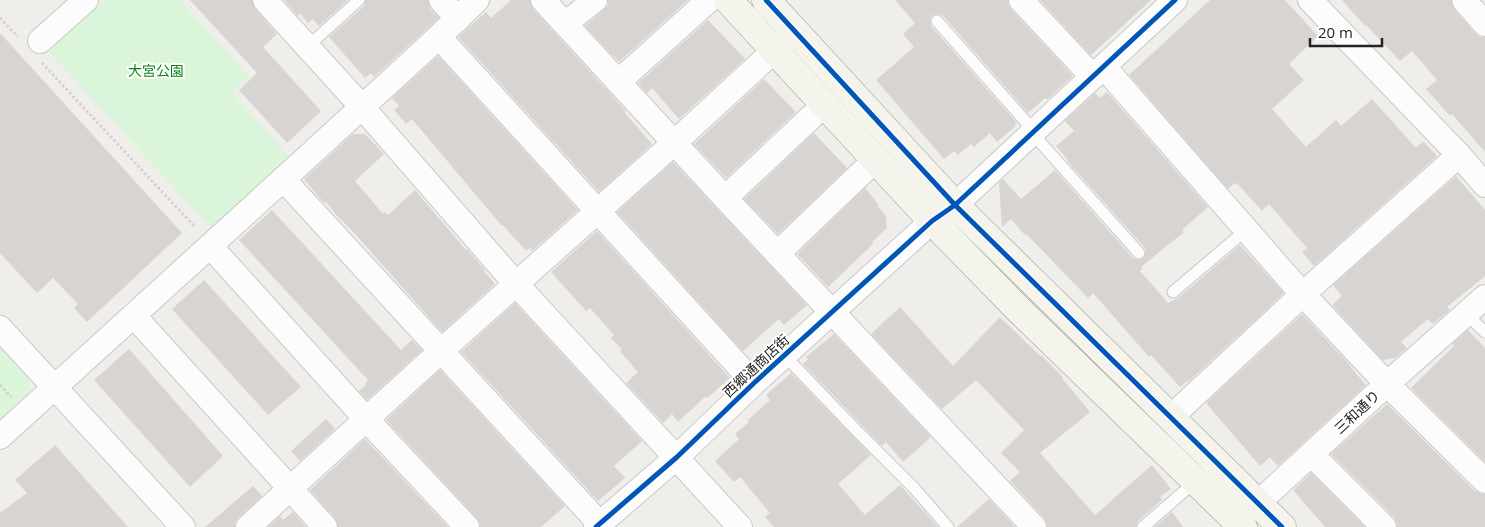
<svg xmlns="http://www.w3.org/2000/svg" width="1485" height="527" viewBox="0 0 1485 527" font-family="'Open Sans','Noto Sans JP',sans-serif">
  <rect width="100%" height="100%" fill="#f0eeeb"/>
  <g fill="#daf5da">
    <polygon points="104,0 180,0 249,77 232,92 290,158 212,229 47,50"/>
    <polygon points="0,347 29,378 29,395 0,422"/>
  </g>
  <g fill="#d7d4d2">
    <polygon points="190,0 252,0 255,9 277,34 263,47 321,111 287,143 239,90 257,73"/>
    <polygon points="284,0 348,0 319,26 313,19 308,23 300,13 298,16"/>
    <polygon points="366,0 428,0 430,9 439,18 374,77 371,73 365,78 329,37 364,6"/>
    <polygon points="511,0 530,0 533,9 626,111 624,112 652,144 599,192 458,37 486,12 491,18"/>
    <polygon points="608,0 688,0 619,62 585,26 604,10 608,5"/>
    <polygon points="895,0 1008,0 1008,4 1011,9 1073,76 1047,100 1045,98 1028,113 943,16 939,14 932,15 930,19 931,26 1017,123 1014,125 1016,126 997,142 990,133 974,147 971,144 958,155 954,151 944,159 876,80 914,47 903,34 915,23"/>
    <polygon points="1040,0 1151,0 1091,55"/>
    <polygon points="1210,0 1285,0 1318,36 1289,64 1304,80 1272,109 1306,147 1336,120 1341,126 1372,99 1416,148 1423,141 1437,156 1314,266 1302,252 1307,248 1269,204 1262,211 1237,183 1235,185 1234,183 1228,189 1129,75"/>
    <polygon points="1342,0 1451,0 1454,9 1475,33 1480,37 1485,37 1485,152 1452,114 1450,116 1426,89 1437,80 1412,51 1400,61 1366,25 1365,26"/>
    <polygon points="708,20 745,59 679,119 652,88 647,93 638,83"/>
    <polygon points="0,33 182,233 87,322 74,308 78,304 53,278 37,293 0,253"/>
    <polygon points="438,56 578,210 532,251 530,248 526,251 503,225 502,226 412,119 406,124 394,110 399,106 392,98"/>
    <polygon points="764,79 796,112 726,178 694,144"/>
    <polygon points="1107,92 1208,207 1182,230 1184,232 1141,267 1143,268 1140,271 1168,303 1178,298 1240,245 1284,293 1188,382 1187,381 1180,387 1151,355 1149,357 1093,293 1088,298 1038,246 1026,234 1025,235 1011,219 1002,227 999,183 1003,179 1021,199 1055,170 1133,258 1140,260 1144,258 1146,252 1145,248 1067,161 1068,160 1056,146 1074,131 1065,121 1095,93 1100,98"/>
    <polygon points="814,133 847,168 778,234 744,199"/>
    <polygon points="353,134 365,134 384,154 355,181 383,214 385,212 388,215 415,190 466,250 467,249 485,270 484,271 495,284 442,332 356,235 338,217 326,202 324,203 304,179"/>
    <polygon points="673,162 807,305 784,325 779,319 743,351 617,212"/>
    <polygon points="1456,176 1485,210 1485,276 1447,307 1450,310 1433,324 1428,319 1401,342 1407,348 1395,358 1383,360 1332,305 1342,296 1333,285"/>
    <polygon points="865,188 879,205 877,206 886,216 887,228 872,242 873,244 828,287 797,254"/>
    <polygon points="272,210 401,350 412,340 422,350 367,400 359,391 366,385 365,384 368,380 239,240"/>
    <polygon points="597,231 730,378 707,398 706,396 678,422 672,414 663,423 626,383 638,372 620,351 622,349 611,338 614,335 590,308 586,311 551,272"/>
    <polygon points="204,280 301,387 268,415 172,309"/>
    <polygon points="515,303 642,441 614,466 625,478 598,501 461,352"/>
    <polygon points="900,307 953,366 1000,317 1040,356 1041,355 1063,377 1062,378 1090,412 1040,453 1095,515 1152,465 1171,489 1160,497 1162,500 1138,521 1136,527 1047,527 1047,523 1044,518 1010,481 1020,472 1001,453 1024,430 976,380 942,409 871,334"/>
    <polygon points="1302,314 1350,365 1349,365 1366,385 1278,466 1270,457 1260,466 1206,403"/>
    <polygon points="1468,330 1485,348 1485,462 1411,388 1454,346 1452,344"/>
    <polygon points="834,334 931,437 903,462 886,442 882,446 803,364 808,359 806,357"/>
    <polygon points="129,349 223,456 190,487 94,380"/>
    <polygon points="440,370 565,506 541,527 480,527 480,523 477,518 386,420"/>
    <polygon points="791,373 871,455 838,484 865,515 900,485 938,527 774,527 765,517 770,513 740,477 734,482 715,461 739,439 735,434 749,422 748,420 770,400 766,395"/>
    <polygon points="1387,404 1475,491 1481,494 1485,494 1485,527 1397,527 1397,523 1394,517 1331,454"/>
    <polygon points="326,419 335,429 300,461 291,451"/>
    <polygon points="365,439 448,527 338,527 335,518 310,490"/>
    <polygon points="55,445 128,527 0,527 0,513 27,493 15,480"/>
    <polygon points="1311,473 1365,527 1325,527 1293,490"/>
    <polygon points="253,486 262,496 239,517 235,522 235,527 205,527"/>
    <polygon points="989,499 1015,527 957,527"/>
    <polygon points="293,512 306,527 268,527 280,516 283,520"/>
    <polygon points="1172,512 1183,527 1154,527"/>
  </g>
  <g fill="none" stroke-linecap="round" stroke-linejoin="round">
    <defs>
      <g id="lane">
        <polyline points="937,21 1034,131"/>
        <polyline points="307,47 359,0"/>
        <polyline points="1032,133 1139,253"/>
        <polyline points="1173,292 1246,230"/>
        <polyline points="1466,314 1485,332"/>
        <polyline points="784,355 857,431 914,488 948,527"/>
        <polyline points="1143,527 1196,481"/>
      </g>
      <g id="street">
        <polyline points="265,0 362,107 516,284 740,527"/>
        <polyline points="441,0 458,19"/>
        <polyline points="543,0 725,198 1034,527"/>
        <polyline points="1021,0 1093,77"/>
        <polyline points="1310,0 1459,155 1485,185"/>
        <polyline points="1464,0 1485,24"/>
        <polyline points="565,24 595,0"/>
        <polyline points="439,37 754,383"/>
        <polyline points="40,41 86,0"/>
        <polyline points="1104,67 1298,289 1387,384 1485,481"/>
        <polyline points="618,82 709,0"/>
        <polyline points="283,179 600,524"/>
        <polyline points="725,198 824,105"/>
        <polyline points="211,247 366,419 467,527"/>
        <polyline points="777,254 875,160"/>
        <polyline points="134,316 325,527"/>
        <polyline points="0,328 183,527"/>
        <polyline points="1171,417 1303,294 1459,155"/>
        <path d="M0,437C105,342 209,247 313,152C368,101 424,52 477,0"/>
        <polyline points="1311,454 1384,527"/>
        <polyline points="1243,514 1258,503 1387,384 1485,297"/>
        <polyline points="248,527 441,351 674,143 788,38"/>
        <polyline points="596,527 677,457 754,383 932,221 955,205 1175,0"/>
      </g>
      <g id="secondary">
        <polyline points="728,0 932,221 1020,311 1243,527"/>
        <polyline points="766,0 955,205 1282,527"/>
      </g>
    </defs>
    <use href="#lane" stroke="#c9c8c7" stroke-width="13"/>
    <use href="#street" stroke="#c9c8c7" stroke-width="26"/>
    <use href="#secondary" stroke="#999a82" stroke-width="29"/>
    <g stroke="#dccecd" stroke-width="3" stroke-dasharray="2.5 2.5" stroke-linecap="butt">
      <polyline points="0,18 18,37"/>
      <polyline points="42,63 195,227"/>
      <polyline points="0,385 11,397"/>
    </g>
    <use href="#lane" stroke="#fdfcfc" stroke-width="11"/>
    <use href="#street" stroke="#fdfcfc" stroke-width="24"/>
    <use href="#secondary" stroke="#f4f4ed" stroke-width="28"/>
    <defs>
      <g id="cycleway">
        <polyline points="766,0 955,205 1282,527"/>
        <polyline points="596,527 677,457 754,383 932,221 955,205 1175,0"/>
      </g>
    </defs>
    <use href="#cycleway" stroke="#fff" stroke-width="8"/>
    <use href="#cycleway" stroke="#0057b8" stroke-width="5"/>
  </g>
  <g text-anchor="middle" stroke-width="4" stroke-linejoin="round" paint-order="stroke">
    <g font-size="14" fill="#0c8416" stroke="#fff">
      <text x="156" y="76">大宮公園</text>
    </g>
    <g font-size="14" fill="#222" stroke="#fff">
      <text transform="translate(756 366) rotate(-43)" y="5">西郷通商店街</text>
      <text transform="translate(1357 412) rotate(-43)" y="5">三和通り</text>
    </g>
  </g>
  <path d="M1310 38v8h72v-8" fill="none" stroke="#222222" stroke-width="2.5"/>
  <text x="1318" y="38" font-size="15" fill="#222222" stroke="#ffffff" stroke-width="4" paint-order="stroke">20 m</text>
</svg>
